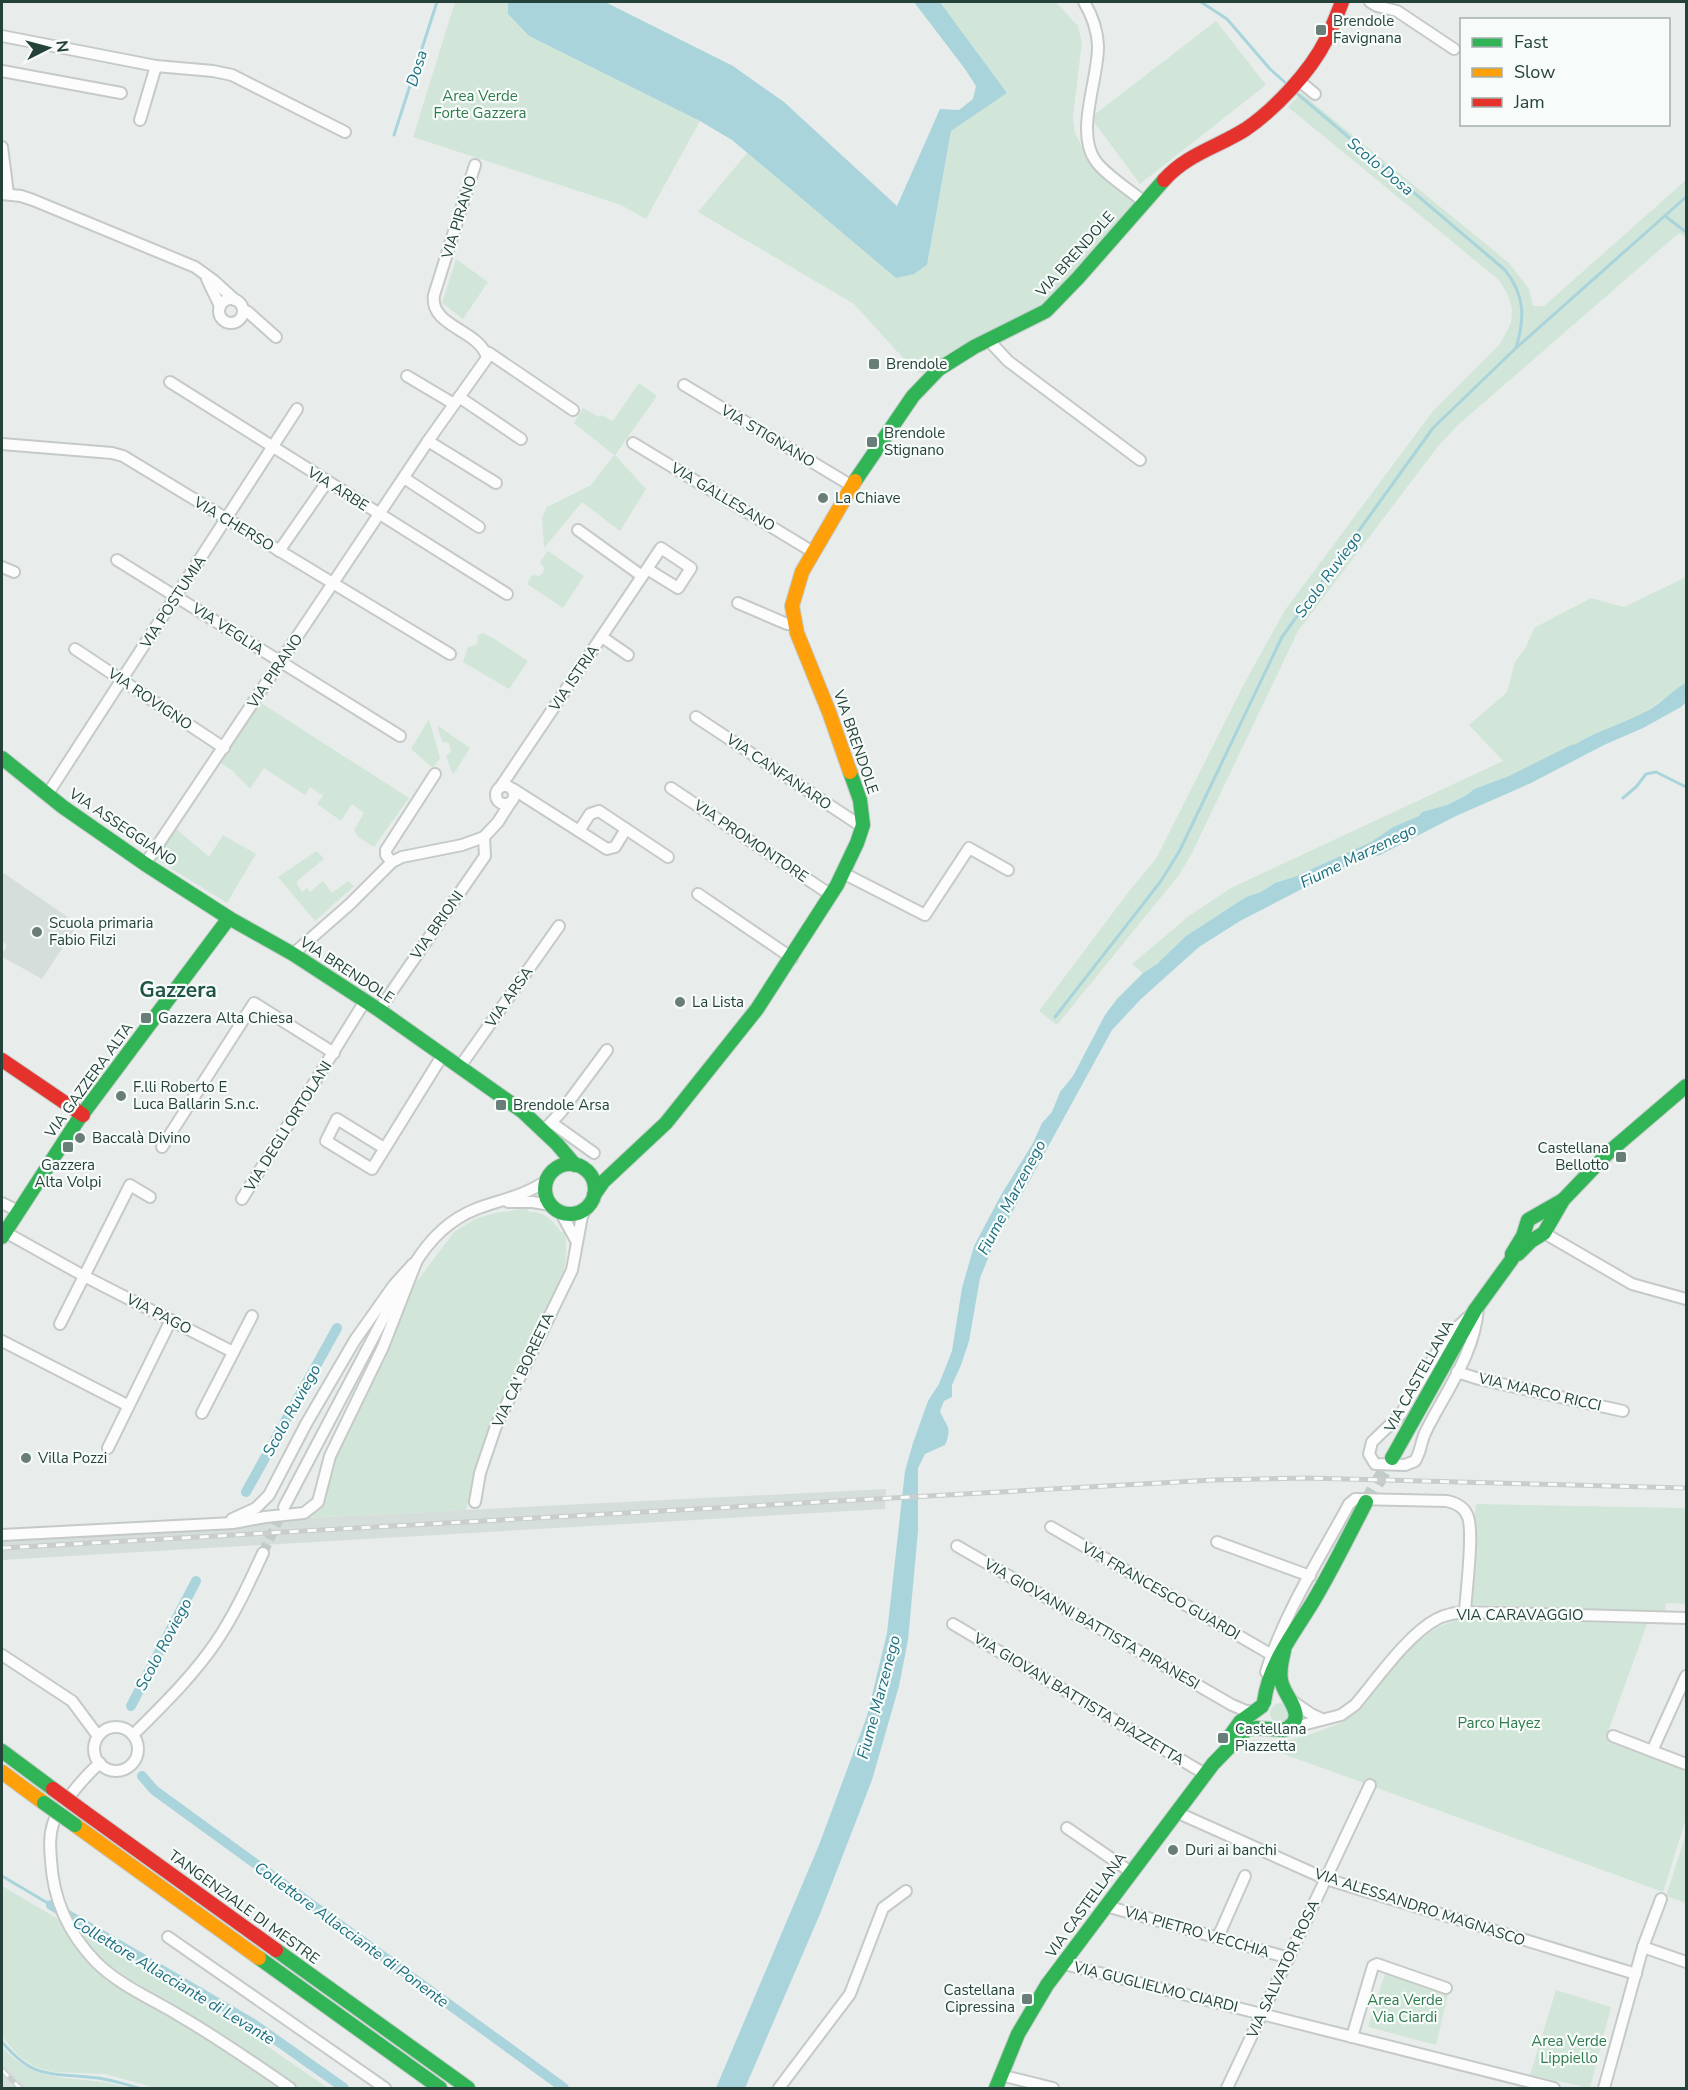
<svg xmlns="http://www.w3.org/2000/svg" width="1688" height="2090" viewBox="0 0 1688 2090" font-family="'Nunito Sans',sans-serif">
  <rect width="100%" height="100%" fill="#e8edeb"/>
  <g fill="#d6dedb">
    <polygon points="2,872 78,924 42,979 4,958 3,953 7,946 2,940"/>
    <polygon points="886,1489 885,1509 2,1560 2,1539 236,1528 260,1521 305,1518"/>
    <polygon points="2,2062 28,2088 2,2088"/>
  </g>
  <g fill="#d1e6d8">
    <polygon points="455,2 508,2 508,14 529,36 700,121 646,219 621,205 413,137"/>
    <polygon points="940,2 1056,2 1078,26 1082,42 1073,117 1075,133 1091,165 1134,200 1134,205 1074,277 1039,308 952,352 925,373 920,373 913,369 854,304 698,212 747,153 896,278 927,265 951,131 1007,93"/>
    <polygon points="1216,21 1266,85 1140,184 1094,122 1094,115"/>
    <polygon points="1301,93 1509,263 1529,289 1533,306 1544,306 1686,180 1686,238 1679,233 1458,425 1439,445 1298,631 1192,853 1179,875 1057,1025 1039,1011 1130,890 1156,859 1245,682 1285,610 1433,411 1500,344 1511,323 1512,309 1508,295 1499,280 1288,107"/>
    <polygon points="456,259 488,282 463,319 442,303"/>
    <polygon points="639,383 657,396 615,455 646,489 620,531 582,502 544,548 542,518 547,507 591,485 614,455 574,423 583,408 599,417 601,415 613,421"/>
    <polygon points="548,551 584,576 563,608 527,584 532,575 539,576 543,573 544,568 540,562"/>
    <polygon points="1686,577 1686,683 1645,712 1576,744 1571,745 1509,776 1474,789 1467,795 1447,805 1422,812 1419,816 1393,827 1371,842 1294,877 1275,883 1261,892 1246,897 1186,936 1157,964 1143,973 1132,964 1190,915 1231,888 1503,761 1469,725 1507,692 1515,662 1526,647 1534,628 1591,598 1624,607"/>
    <polygon points="483,633 493,638 528,661 509,689 463,662 468,647 476,645 478,640 477,636"/>
    <polygon points="258,701 409,798 374,847 358,837 354,830 364,813 352,804 341,821 317,804 325,792 322,795 310,787 305,795 264,768 250,789 233,771 219,762"/>
    <polygon points="429,719 440,758 433,768 411,749"/>
    <polygon points="437,725 470,748 453,775 446,756 451,752 449,743 442,742"/>
    <polygon points="175,828 209,857 223,835 256,854 227,903 156,859"/>
    <polygon points="317,851 324,859 296,882 302,892 307,888 310,892 323,881 332,893 348,881 354,886 315,921 278,877"/>
    <path d="M527,1208L529,1212C545,1212 552,1219 561,1232L565,1231C568,1252 565,1268 560,1288L493,1423L466,1510L305,1518L381,1359H385L415,1284L454,1232L475,1219L495,1213Z"/>
    <polygon points="1476,1504 1686,1508 1686,1604 1666,1603 1665,1613 1465,1604"/>
    <path d="M1466,1618L1647,1624L1606,1737L1686,1769V1819L1663,1892L1248,1741C1262,1737 1267,1742 1280,1741C1292,1741 1334,1727 1346,1720C1356,1714 1365,1703 1372,1694C1400,1661 1420,1626 1466,1618Z"/>
    <circle cx="1280" cy="1713" r="10"/>
    <polygon points="1686,1834 1686,1903 1666,1896"/>
    <polygon points="2,1886 225,2017 328,2088 156,2088 105,2074 54,2072 35,2067 19,2056 2,2037"/>
    <polygon points="1385,1973 1448,1994 1436,2045 1368,2027"/>
    <polygon points="1556,1990 1611,2007 1590,2088 1530,2075"/>
    <path d="M2,2047C41,2090 80,2072 129,2088H28L2,2062Z"/>
  </g>
  <g fill="#a9d4db">
    <polygon points="508,2 605,2 733,66 784,102 897,206 940,109 959,110 973,99 976,86 965,69 914,2 940,2 1007,93 951,131 927,265 914,274 896,278 732,140 700,121 529,36 508,14"/>
    <path d="M1686,683V702L1681,707L1643,728L1604,745L1531,783L1456,816L1380,855L1354,862L1240,921L1199,947L1141,999L1112,1030L992,1249L980,1278L969,1341L961,1365L952,1385V1397L944,1401L940,1411C946,1427 953,1426 945,1445L925,1454L918,1468V1531L908,1640L899,1686L872,1780L820,1914L745,2088H716L819,1845L867,1716L887,1633L905,1471L913,1443L928,1401L939,1384L952,1351L962,1288L974,1246L1001,1195L1033,1143L1042,1123L1052,1112L1060,1092L1073,1076L1105,1015L1117,999L1143,973L1157,964L1186,936L1246,897L1261,892L1275,883L1294,877L1371,842L1393,827L1419,816L1422,812L1447,805L1467,795L1474,789L1509,776L1571,745L1576,744C1599,730 1625,723 1649,710C1662,702 1673,690 1686,683Z"/>
  </g>
  <g fill="none" stroke-linecap="round" stroke-linejoin="round">
    <g stroke="#a9d4db" stroke-width="3">
      <polyline points="1201,2 1227,19 1270,69 1288,85"/>
      <path d="M1293,90L1505,270C1525,295 1525,318 1516,348"/>
      <polyline points="394,135 437,2"/>
      <polyline points="1665,216 1686,232"/>
      <polyline points="1623,798 1636,787 1646,774 1656,772 1686,787"/>
      <polyline points="1055,1017 1161,881 1180,850 1282,637 1433,428 1516,348 1686,197"/>
      <polyline points="2,1876 51,1905"/>
      <path d="M2,2042C32,2077 45,2073 88,2077C105,2078 122,2083 138,2088"/>
    </g>
    <g stroke="#a9d4db" stroke-width="10">
      <polyline points="246,1492 337,1328"/>
      <polyline points="131,1706 196,1581"/>
      <polyline points="142,1776 154,1790 564,2088"/>
      <polyline points="51,1905 255,2025 344,2088"/>
    </g>
    <polyline stroke="#c1cbc8" stroke-width="10" stroke-dasharray="10 5" stroke-linecap="butt" points="263,1553 283,1510"/>
    <polyline stroke="#c1cbc8" stroke-width="14" stroke-dasharray="14 7" stroke-linecap="butt" points="1366,1502 1392,1458"/>
    <defs>
      <g id="street">
        <path d="M1084,2C1092,15 1097,29 1098,45C1099,78 1075,131 1095,160C1103,173 1131,191 1144,202"/>
        <polyline points="1370,2 1377,6 1397,11 1454,49"/>
        <polyline points="2,36 156,66 213,71 232,75 345,132"/>
        <polyline points="2,71 121,93"/>
        <polyline points="1298,80 1315,94"/>
        <polyline points="140,120 156,66"/>
        <polyline points="2,147 8,194"/>
        <polyline points="2,194 21,196 33,200 195,267 213,280 235,300"/>
        <polyline points="207,279 220,306"/>
        <circle cx="231" cy="311" r="12"/>
        <polyline points="243,310 248,312 276,337"/>
        <polyline points="989,339 994,346 1008,361 1140,460"/>
        <polyline points="486,352 489,353 573,410"/>
        <polyline points="407,376 454,404"/>
        <polyline points="170,382 507,594"/>
        <polyline points="684,385 852,486"/>
        <polyline points="459,397 521,439"/>
        <polyline points="428,441 496,483"/>
        <polyline points="633,443 813,552"/>
        <polyline points="2,444 112,453 123,456 450,654"/>
        <polyline points="404,478 479,527"/>
        <polyline points="578,530 642,576"/>
        <polyline points="279,551 327,482"/>
        <polyline points="117,560 400,736"/>
        <polyline points="2,567 14,572"/>
        <polyline points="738,603 787,624 794,623"/>
        <polyline points="602,637 628,655"/>
        <polyline points="75,649 224,748"/>
        <polyline points="696,717 858,824 863,825"/>
        <circle cx="505" cy="795" r="9"/>
        <polyline points="501,786 647,569 661,548 691,568 678,588 647,569"/>
        <polyline points="671,788 831,895"/>
        <polyline points="513,789 607,849 615,847 626,829"/>
        <polyline points="47,795 297,409"/>
        <polyline points="579,831 590,814 599,811 668,857"/>
        <polyline points="392,862 386,855 386,850 435,774"/>
        <path d="M145,864L428,441L487,358C481,330 429,327 434,295L475,165"/>
        <polyline points="843,873 925,915 969,848 1008,870"/>
        <polyline points="698,894 792,958"/>
        <polyline points="293,954 350,904 392,862 402,857 462,845 484,837 498,822 510,803"/>
        <polyline points="379,1010 485,856 484,837"/>
        <polyline points="459,1068 559,926"/>
        <polyline points="552,1123 594,1153"/>
        <polyline points="544,1130 561,1112 607,1050"/>
        <polyline points="162,1147 254,1003 334,1053"/>
        <polyline points="384,1148 337,1119 326,1141 372,1169 442,1056"/>
        <polyline points="242,1199 365,1001"/>
        <polyline points="508,1202 532,1202 551,1205"/>
        <polyline points="2,1203 18,1211"/>
        <polyline points="561,1213 577,1242"/>
        <polyline points="5,1232 84,1276 233,1352"/>
        <polyline points="1544,1233 1632,1284 1686,1299"/>
        <path d="M414,1265C429,1240 448,1220 476,1209C500,1200 524,1196 546,1181"/>
        <path d="M1468,1317L1444,1340L1401,1414L1372,1442L1369,1454L1375,1464L1405,1465L1415,1461C1421,1452 1421,1440 1426,1431C1446,1391 1475,1353 1478,1308"/>
        <polyline points="60,1324 130,1185 150,1197"/>
        <polyline points="2,1341 127,1405"/>
        <polyline points="1457,1372 1479,1379 1623,1411"/>
        <polyline points="202,1413 252,1316"/>
        <polyline points="108,1448 171,1320"/>
        <polyline points="475,1502 480,1473 496,1426 572,1270 582,1216 586,1209"/>
        <polyline points="284,1507 402,1283"/>
        <polyline points="232,1519 256,1508 269,1495 306,1424 355,1340 394,1285 413,1264"/>
        <polyline points="1051,1527 1272,1655"/>
        <polyline points="2,1535 233,1523 265,1517 304,1513 318,1502 330,1456 383,1347 417,1260"/>
        <polyline points="1217,1542 1310,1576"/>
        <polyline points="957,1546 1232,1705 1246,1711 1255,1711"/>
        <polyline points="953,1624 1205,1774"/>
        <polyline points="2,1655 72,1701 98,1736"/>
        <path d="M1266,1672C1284,1613 1320,1558 1349,1504L1355,1499L1447,1501C1456,1503 1465,1508 1468,1517C1474,1533 1466,1592 1465,1612"/>
        <polyline points="1686,1676 1652,1751 1686,1764"/>
        <polyline points="1292,1701 1311,1714 1322,1719"/>
        <circle cx="116" cy="1749" r="22"/>
        <path d="M1287,1729L1341,1715L1355,1705C1377,1679 1408,1634 1437,1619C1446,1614 1455,1613 1465,1612L1686,1618"/>
        <path d="M133,1735C162,1706 193,1676 216,1642C235,1614 249,1583 263,1553"/>
        <polyline points="1613,1736 1652,1751"/>
        <path d="M100,1763C86,1775 58,1807 53,1824C49,1836 50,1848 51,1860C53,1899 68,1933 96,1962C119,1985 152,1999 180,2016C218,2038 254,2063 290,2088"/>
        <polyline points="1176,1812 1326,1879 1636,1974"/>
        <polyline points="1067,1828 1131,1872"/>
        <polyline points="1106,1906 1289,1958"/>
        <polyline points="168,1937 385,2088"/>
        <polyline points="1218,1937 1245,1876"/>
        <polyline points="1643,1947 1686,1962"/>
        <polyline points="1064,1964 1554,2088"/>
        <polyline points="1352,2037 1373,1966 1377,1964 1446,1988"/>
        <polyline points="1000,2075 1053,2088"/>
        <polyline points="779,2088 850,1994 883,1908 906,1891"/>
        <polyline points="1227,2088 1370,1785"/>
        <polyline points="1604,2088 1643,1947 1661,1899"/>
      </g>
      <g id="fast">
        <polyline points="855,481 913,396 939,369 974,347 1046,311 1078,278 1164,180"/>
        <polyline points="2,758 63,807 145,864 229,918 293,954 379,1010 522,1111 557,1144 575,1165"/>
        <circle cx="570" cy="1189" r="25"/>
        <polyline points="594,1195 603,1182 666,1123 757,1009 837,885 857,843 863,825 860,800 850,772"/>
        <polyline points="2,1237 78,1120 229,918"/>
        <polyline points="1518,1254 1531,1241 1544,1233 1563,1200 1609,1152 1686,1086"/>
        <polyline points="1392,1458 1475,1310 1512,1259 1512,1254 1523,1236 1528,1220 1563,1200"/>
        <path d="M1264,1702C1269,1663 1295,1632 1314,1600C1333,1568 1349,1535 1366,1502"/>
        <polyline points="1230,1736 1240,1722 1262,1706"/>
        <polyline points="2,1751 53,1789"/>
        <polyline points="276,1950 468,2088"/>
        <polyline points="259,1958 440,2088"/>
        <path d="M996,2088L1018,2034L1047,1985L1213,1764L1246,1730L1256,1728L1284,1730C1311,1717 1283,1697 1281,1680C1279,1670 1282,1660 1284,1651"/>
      </g>
      <g id="slow">
        <polyline points="850,772 829,712 797,633 792,606 802,572 855,481"/>
        <polyline points="2,1772 44,1803"/>
        <polyline points="75,1825 259,1958"/>
      </g>
      <g id="jam">
        <path d="M1164,180C1187,154 1218,147 1246,129C1275,109 1310,72 1326,40C1332,28 1337,15 1342,2"/>
        <polyline points="2,1060 83,1115"/>
        <polyline points="83,1811 276,1950"/>
      </g>
    </defs>
    <use href="#street" stroke="#c5cac8" stroke-width="14"/>
    <use href="#fast" stroke="#c3cbc8" stroke-width="16"/>
    <use href="#slow" stroke="#c3cbc8" stroke-width="16"/>
    <use href="#jam" stroke="#c3cbc8" stroke-width="16"/>
    <use href="#street" stroke="#fcfcfc" stroke-width="10"/>
    <use href="#fast" stroke="#30b455" stroke-width="14"/>
    <use href="#slow" stroke="#ff9f0a" stroke-width="14"/>
    <use href="#jam" stroke="#e5322d" stroke-width="14"/>
    <defs>
      <g id="rail">
        <polyline points="2,1548 1213,1480 1307,1478 1686,1488"/>
        <polyline points="2,2070 20,2088"/>
      </g>
    </defs>
    <use href="#rail" stroke="#c9cdcc" stroke-width="5"/>
    <use href="#rail" stroke="#f7fbf9" stroke-width="3" stroke-dasharray="9" stroke-linecap="butt"/>
    <defs>
      <polyline id="fast-bridge" points="44,1803 75,1825"/>
      <polyline id="jam-bridge" points="53,1789 83,1811"/>
    </defs>
    <use href="#fast-bridge" stroke="#c3ccc9" stroke-width="16" stroke-linecap="butt"/>
    <use href="#jam-bridge" stroke="#c3ccc9" stroke-width="16" stroke-linecap="butt"/>
    <use href="#fast-bridge" stroke="#30b455" stroke-width="14"/>
    <use href="#jam-bridge" stroke="#e5322d" stroke-width="14"/>
  </g>
  <g fill="#697e78" stroke="#f7fbf9" stroke-width="2">
    <rect x="1315" y="24" width="12" height="12" rx="3"/>
    <rect x="868" y="358" width="12" height="12" rx="3"/>
    <rect x="866" y="436" width="12" height="12" rx="3"/>
    <circle cx="823" cy="498" r="6"/>
    <circle cx="37" cy="932" r="6"/>
    <circle cx="680" cy="1002" r="6"/>
    <rect x="140" y="1012" width="12" height="12" rx="3"/>
    <circle cx="121" cy="1096" r="6"/>
    <rect x="495" y="1099" width="12" height="12" rx="3"/>
    <circle cx="80" cy="1138" r="6"/>
    <rect x="62" y="1141" width="12" height="12" rx="3"/>
    <rect x="1615" y="1151" width="12" height="12" rx="3"/>
    <circle cx="26" cy="1458" r="6"/>
    <rect x="1217" y="1732" width="12" height="12" rx="3"/>
    <circle cx="1173" cy="1850" r="6"/>
    <rect x="1021" y="1993" width="12" height="12" rx="3"/>
  </g>
  <g text-anchor="middle" stroke-width="4.5" stroke-linejoin="round" paint-order="stroke">
    <g font-size="15" fill="#24423a" stroke="#f7fbf9" text-anchor="start">
      <text x="1333" y="26">Brendole<tspan x="1333" dy="17">Favignana</tspan></text>
      <text x="886" y="369">Brendole</text>
      <text x="884" y="438">Brendole<tspan x="884" dy="17">Stignano</tspan></text>
      <text x="835" y="503">La Chiave</text>
      <text x="49" y="928">Scuola primaria<tspan x="49" dy="17">Fabio Filzi</tspan></text>
      <text x="692" y="1007">La Lista</text>
      <text x="158" y="1023">Gazzera Alta Chiesa</text>
      <text x="133" y="1092">F.lli Roberto E<tspan x="133" dy="17">Luca Ballarin S.n.c.</tspan></text>
      <text x="513" y="1110">Brendole Arsa</text>
      <text x="92" y="1143">Baccalà Divino</text>
      <text x="1609" y="1153" text-anchor="end">Castellana<tspan x="1609" dy="17">Bellotto</tspan></text>
      <text x="68" y="1170" text-anchor="middle">Gazzera<tspan x="68" dy="17">Alta Volpi</tspan></text>
      <text x="38" y="1463">Villa Pozzi</text>
      <text x="1235" y="1734">Castellana<tspan x="1235" dy="17">Piazzetta</tspan></text>
      <text x="1185" y="1855">Duri ai banchi</text>
      <text x="1015" y="1995" text-anchor="end">Castellana<tspan x="1015" dy="17">Cipressina</tspan></text>
    </g>
    <g font-size="15" fill="#2d7a4b" stroke="#f7fbf9">
      <text x="480" y="101">Area Verde<tspan x="480" dy="17">Forte Gazzera</tspan></text>
      <text x="1499" y="1728">Parco Hayez</text>
      <text x="1405" y="2005">Area Verde<tspan x="1405" dy="17">Via Ciardi</tspan></text>
      <text x="1569" y="2046">Area Verde<tspan x="1569" dy="17">Lippiello</tspan></text>
    </g>
    <g font-size="15" fill="#24423a" stroke="#f7fbf9">
      <text transform="translate(459 217) rotate(-73)" y="5">VIA PIRANO</text>
      <text transform="translate(1075 254) rotate(-48)" y="5">VIA BRENDOLE</text>
      <text transform="translate(768 436) rotate(31)" y="5">VIA STIGNANO</text>
      <text transform="translate(338 489) rotate(32)" y="5">VIA ARBE</text>
      <text transform="translate(723 497) rotate(31)" y="5">VIA GALLESANO</text>
      <text transform="translate(234 524) rotate(31)" y="5">VIA CHERSO</text>
      <text transform="translate(173 602) rotate(-57)" y="5">VIA POSTUMIA</text>
      <text transform="translate(228 629) rotate(33)" y="5">VIA VEGLIA</text>
      <text transform="translate(275 671) rotate(-56)" y="5">VIA PIRANO</text>
      <text transform="translate(574 678) rotate(-56)" y="5">VIA ISTRIA</text>
      <text transform="translate(150 699) rotate(34)" y="5">VIA ROVIGNO</text>
      <text transform="translate(856 742) rotate(71)" y="5">VIA BRENDOLE</text>
      <text transform="translate(779 772) rotate(34)" y="5">VIA CANFANARO</text>
      <text transform="translate(123 827) rotate(34)" y="5">VIA ASSEGGIANO</text>
      <text transform="translate(751 841) rotate(34)" y="5">VIA PROMONTORE</text>
      <text transform="translate(437 925) rotate(-55)" y="5">VIA BRIONI</text>
      <text transform="translate(347 970) rotate(33)" y="5">VIA BRENDOLE</text>
      <text transform="translate(509 997) rotate(-55)" y="5">VIA ARSA</text>
      <text transform="translate(89 1080) rotate(-54)" y="5">VIA GAZZERA ALTA</text>
      <text transform="translate(288 1126) rotate(-58)" y="5">VIA DEGLI ORTOLANI</text>
      <text transform="translate(159 1314) rotate(27)" y="5">VIA PAGO</text>
      <text transform="translate(523 1370) rotate(-65)" y="5">VIA CA' BOREETA</text>
      <text transform="translate(1419 1376) rotate(-61)" y="5">VIA CASTELLANA</text>
      <text transform="translate(1540 1392) rotate(13)" y="5">VIA MARCO RICCI</text>
      <text transform="translate(1161 1591) rotate(30)" y="5">VIA FRANCESCO GUARDI</text>
      <text x="1520" y="1620">VIA CARAVAGGIO</text>
      <text transform="translate(1092 1624) rotate(30)" y="5">VIA GIOVANNI BATTISTA PIRANESI</text>
      <text transform="translate(1079 1699) rotate(31)" y="5">VIA GIOVAN BATTISTA PIAZZETTA</text>
      <text transform="translate(1086 1905) rotate(-54)" y="5">VIA CASTELLANA</text>
      <text transform="translate(244 1907) rotate(36)" y="5">TANGENZIALE DI MESTRE</text>
      <text transform="translate(1420 1907) rotate(18)" y="5">VIA ALESSANDRO MAGNASCO</text>
      <text transform="translate(1197 1932) rotate(16)" y="5">VIA PIETRO VECCHIA</text>
      <text transform="translate(1283 1969) rotate(-65)" y="5">VIA SALVATOR ROSA</text>
      <text transform="translate(1156 1987) rotate(14)" y="5">VIA GUGLIELMO CIARDI</text>
    </g>
    <g font-size="16" font-style="italic" fill="#1c6f80" stroke="#f7fbf9">
      <text transform="translate(416 68) rotate(-73)" y="6">Dosa</text>
      <text transform="translate(1381 166) rotate(40)" y="6">Scolo Dosa</text>
      <text transform="translate(1328 574) rotate(-54)" y="6">Scolo Ruviego</text>
      <text transform="translate(1358 855) rotate(-26)" y="6">Fiume Marzenego</text>
      <text transform="translate(1011 1197) rotate(-62)" y="6">Fiume Marzenego</text>
      <text transform="translate(291 1410) rotate(-61)" y="6">Scolo Ruviego</text>
      <text transform="translate(163 1644) rotate(-62)" y="6">Scolo Roviego</text>
      <text transform="translate(878 1697) rotate(-75)" y="6">Fiume Marzenego</text>
      <text transform="translate(352 1934) rotate(36)" y="6">Collettore Allacciante di Ponente</text>
      <text transform="translate(174 1980) rotate(31)" y="6">Collettore Allacciante di Levante</text>
    </g>
    <g font-size="21" font-weight="bold" fill="#1f5548" stroke="#f7fbf9">
      <text x="178" y="997">Gazzera</text>
    </g>
  </g>
  <rect width="1688" height="2090" fill="none" stroke="#24423a" stroke-width="6"/>
  <rect x="1460" y="18" width="210" height="108" fill="#f7fbf9" stroke="#a3b1ad" stroke-width="1.5"/>
  <rect x="1472" y="38" width="30" height="9" fill="#30b455" stroke="#a3b1ad" stroke-width="1.5"/>
  <text x="1514" y="48" font-size="18" fill="#24423a">Fast</text>
  <rect x="1472" y="68" width="30" height="9" fill="#ff9f0a" stroke="#a3b1ad" stroke-width="1.5"/>
  <text x="1514" y="78" font-size="18" fill="#24423a">Slow</text>
  <rect x="1472" y="98" width="30" height="9" fill="#e5322d" stroke="#a3b1ad" stroke-width="1.5"/>
  <text x="1514" y="108" font-size="18" fill="#24423a">Jam</text>
  <g transform="translate(48 48) rotate(84)" stroke="#f7fbf9" stroke-width="4.5" paint-order="stroke">
  <path d="M0-4.5L10 22L0 15L-10 22Z" fill="#24423a"/>
  <text y="-9" font-size="16" font-weight="bold" text-anchor="middle" fill="#24423a">N</text>
  </g>
</svg>
